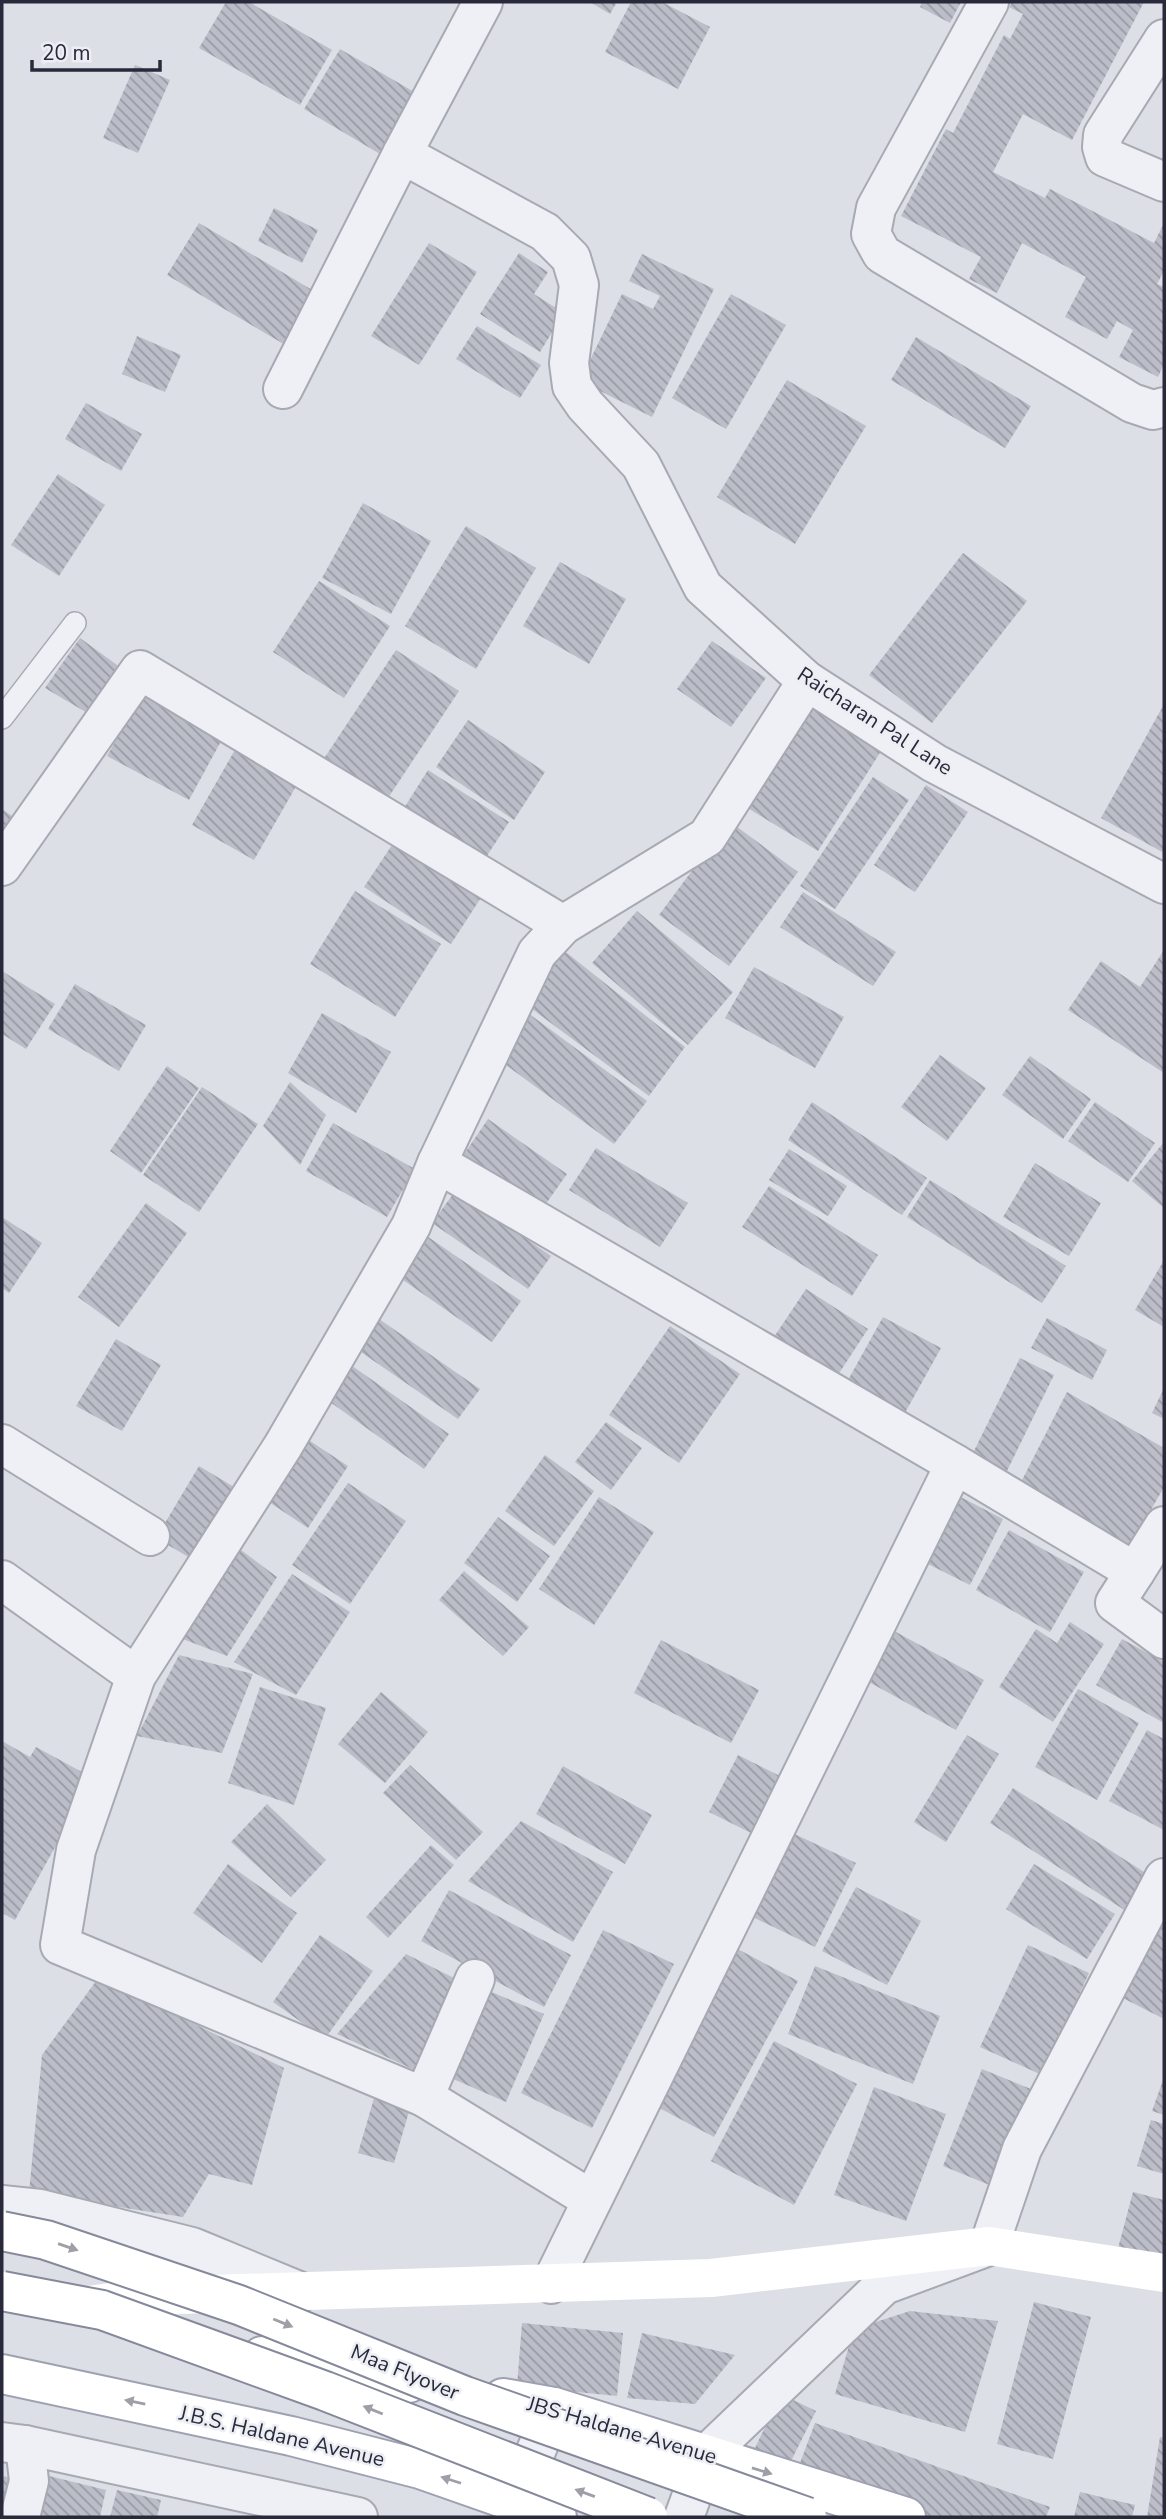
<svg xmlns="http://www.w3.org/2000/svg" width="1166" height="2519" viewBox="0 0 1166 2519" font-family="'Nunito Sans',sans-serif">
  <defs>
    <pattern id="building-back-hatch" width="6" height="6" patternUnits="userSpaceOnUse" patternTransform="scale(1.75)"><rect width="6" height="6" fill="#bbbdc8"/><path d="M-1 5l2 2M0 0l6 6M5-1l2 2" fill="none" stroke="#989aa4"/></pattern>
  </defs>
  <rect width="100%" height="100%" fill="#dddfe6"/>
  <g fill="url(#building-back-hatch)">
    <polygon points="226,2 249,2 332,50 300,105 199,48"/>
    <polygon points="590,2 617,2 610,14"/>
    <polygon points="631,2 662,2 710,27 678,89 605,52"/>
    <polygon points="922,2 961,2 950,23 920,7"/>
    <polygon points="1012,2 1144,2 1072,140 1023,114 993,172 1045,198 1050,189 1154,243 1164,223 1164,271 1157,284 1164,287 1164,364 1158,377 1119,357 1133,330 1117,321 1107,339 1065,317 1086,277 1022,243 997,293 969,279 981,257 901,216 946,129 953,133 1004,35 1010,39 1023,14 1009,7"/>
    <polygon points="340,49 416,93 380,154 304,109"/>
    <polygon points="135,65 170,80 138,153 103,138"/>
    <polygon points="274,208 318,230 302,263 258,241"/>
    <polygon points="199,223 319,294 287,346 167,275"/>
    <polygon points="429,243 477,272 419,365 371,336"/>
    <polygon points="519,253 548,272 534,294 564,313 540,352 480,314"/>
    <polygon points="642,254 714,289 652,417 580,381 622,294 653,309 660,296 629,281"/>
    <polygon points="731,294 786,325 726,429 672,398"/>
    <polygon points="477,326 541,365 520,398 456,359"/>
    <polygon points="137,336 181,355 165,392 122,374"/>
    <polygon points="916,337 1031,406 1005,448 891,380"/>
    <polygon points="787,380 866,426 795,544 717,497"/>
    <polygon points="86,403 142,434 121,471 65,439"/>
    <polygon points="58,474 105,505 59,576 11,545"/>
    <polygon points="363,503 431,541 391,614 322,578"/>
    <polygon points="466,526 536,568 476,669 405,626"/>
    <polygon points="963,553 1027,601 932,723 869,675"/>
    <polygon points="560,562 626,599 589,664 523,626"/>
    <polygon points="319,581 390,626 344,698 273,652"/>
    <polygon points="80,638 128,673 94,717 45,688"/>
    <polygon points="712,641 766,678 731,727 677,689"/>
    <polygon points="396,650 459,691 388,798 325,757"/>
    <polygon points="144,690 225,734 189,800 107,756"/>
    <polygon points="801,697 883,748 818,851 736,801"/>
    <polygon points="1164,704 1164,853 1101,818"/>
    <polygon points="468,720 545,772 514,820 436,767"/>
    <polygon points="240,741 302,776 254,860 192,825"/>
    <polygon points="428,770 509,822 479,868 399,816"/>
    <polygon points="873,777 909,800 835,909 800,886"/>
    <polygon points="926,785 968,812 915,892 874,865"/>
    <polygon points="2,809 22,823 2,847"/>
    <polygon points="729,821 798,872 729,966 659,915"/>
    <polygon points="400,833 486,890 451,944 364,887"/>
    <polygon points="355,891 441,944 395,1017 310,964"/>
    <polygon points="803,892 896,952 873,986 780,927"/>
    <polygon points="637,911 733,992 688,1045 592,963"/>
    <polygon points="562,949 685,1047 649,1096 532,1009"/>
    <polygon points="1164,950 1164,1073 1068,1010 1101,961 1140,987"/>
    <polygon points="754,967 844,1017 815,1068 725,1018"/>
    <polygon points="2,971 55,1004 26,1049 2,1034"/>
    <polygon points="75,984 146,1025 119,1071 48,1029"/>
    <polygon points="322,1013 391,1052 356,1113 288,1073"/>
    <polygon points="528,1013 647,1101 614,1144 495,1057"/>
    <polygon points="940,1055 986,1088 947,1141 901,1107"/>
    <polygon points="1030,1056 1091,1099 1063,1139 1002,1095"/>
    <polygon points="167,1066 199,1088 141,1173 110,1151"/>
    <polygon points="290,1082 326,1115 300,1165 263,1126"/>
    <polygon points="202,1087 258,1124 199,1212 143,1175"/>
    <polygon points="812,1102 927,1178 902,1215 788,1140"/>
    <polygon points="1095,1102 1155,1143 1128,1182 1068,1141"/>
    <polygon points="488,1119 567,1174 538,1215 460,1160"/>
    <polygon points="333,1123 415,1169 387,1217 306,1171"/>
    <polygon points="1164,1142 1164,1208 1132,1181"/>
    <polygon points="596,1148 688,1203 660,1247 569,1190"/>
    <polygon points="789,1149 847,1186 828,1216 769,1180"/>
    <polygon points="1035,1163 1101,1203 1069,1256 1003,1217"/>
    <polygon points="930,1180 1066,1266 1042,1303 907,1217"/>
    <polygon points="769,1186 878,1255 852,1296 742,1227"/>
    <polygon points="456,1190 551,1256 528,1289 432,1223"/>
    <polygon points="146,1203 187,1233 119,1327 78,1297"/>
    <polygon points="2,1217 42,1243 9,1293 2,1288"/>
    <polygon points="421,1232 521,1301 492,1342 393,1273"/>
    <polygon points="1164,1260 1164,1327 1135,1310"/>
    <polygon points="806,1289 868,1329 832,1384 770,1343"/>
    <polygon points="883,1317 941,1348 901,1420 843,1389"/>
    <polygon points="1047,1318 1107,1350 1092,1380 1031,1348"/>
    <polygon points="379,1319 480,1389 458,1419 358,1350"/>
    <polygon points="670,1326 740,1374 679,1463 609,1415"/>
    <polygon points="116,1339 161,1365 122,1431 76,1406"/>
    <polygon points="1020,1358 1054,1375 1004,1477 969,1461"/>
    <polygon points="348,1363 449,1434 424,1469 323,1397"/>
    <polygon points="1164,1388 1164,1419 1152,1413"/>
    <polygon points="1067,1392 1164,1448 1164,1487 1127,1552 1019,1486"/>
    <polygon points="606,1422 642,1448 611,1490 575,1462"/>
    <polygon points="301,1435 348,1466 308,1528 260,1496"/>
    <polygon points="545,1455 594,1491 554,1546 505,1511"/>
    <polygon points="199,1466 239,1490 197,1562 156,1538"/>
    <polygon points="348,1483 406,1521 350,1604 292,1565"/>
    <polygon points="951,1492 1003,1519 970,1585 918,1559"/>
    <polygon points="599,1497 654,1532 594,1625 539,1589"/>
    <polygon points="498,1517 550,1556 517,1602 464,1563"/>
    <polygon points="1009,1530 1084,1572 1050,1632 976,1590"/>
    <polygon points="233,1544 277,1577 227,1656 175,1636"/>
    <polygon points="464,1571 529,1627 503,1656 439,1600"/>
    <polygon points="292,1574 350,1612 296,1695 234,1662"/>
    <polygon points="1070,1622 1104,1644 1053,1722 999,1687 1036,1629 1057,1643"/>
    <polygon points="885,1626 984,1680 956,1730 858,1676"/>
    <polygon points="1122,1639 1164,1662 1164,1723 1096,1685"/>
    <polygon points="661,1640 759,1690 731,1743 634,1693"/>
    <polygon points="179,1655 253,1674 222,1753 137,1736"/>
    <polygon points="260,1687 326,1708 294,1805 228,1783"/>
    <polygon points="1078,1689 1139,1723 1097,1800 1035,1767"/>
    <polygon points="381,1692 428,1732 385,1783 338,1744"/>
    <polygon points="1147,1730 1164,1739 1164,1830 1109,1801"/>
    <polygon points="967,1735 999,1754 946,1842 914,1822"/>
    <polygon points="2,1741 30,1757 36,1747 93,1778 15,1920 2,1913"/>
    <polygon points="738,1755 788,1780 759,1837 709,1812"/>
    <polygon points="410,1765 483,1832 456,1860 383,1793"/>
    <polygon points="563,1766 652,1815 625,1864 536,1814"/>
    <polygon points="1013,1788 1155,1879 1132,1915 990,1823"/>
    <polygon points="267,1804 326,1860 291,1897 231,1842"/>
    <polygon points="521,1821 613,1872 573,1942 468,1881"/>
    <polygon points="784,1829 856,1863 815,1947 744,1913"/>
    <polygon points="431,1845 454,1865 388,1938 366,1917"/>
    <polygon points="228,1864 297,1913 262,1963 193,1913"/>
    <polygon points="1034,1864 1115,1914 1087,1959 1006,1909"/>
    <polygon points="856,1887 921,1921 887,1985 822,1951"/>
    <polygon points="449,1890 571,1955 544,2007 421,1941"/>
    <polygon points="1164,1917 1164,2019 1113,1993"/>
    <polygon points="603,1930 674,1964 592,2128 521,2093"/>
    <polygon points="320,1935 373,1971 325,2039 273,2002"/>
    <polygon points="1028,1945 1089,1973 1042,2075 980,2047"/>
    <polygon points="732,1946 798,1981 714,2137 648,2102"/>
    <polygon points="406,1954 466,1984 421,2073 337,2034"/>
    <polygon points="815,1966 940,2016 913,2084 788,2034"/>
    <polygon points="99,1977 284,2068 252,2185 209,2174 183,2217 29,2193 42,2055"/>
    <polygon points="482,1988 544,2014 506,2102 444,2075"/>
    <polygon points="774,2041 857,2084 794,2205 711,2161"/>
    <polygon points="982,2069 1031,2089 992,2186 943,2166"/>
    <polygon points="1164,2077 1164,2115 1152,2111"/>
    <polygon points="874,2087 946,2114 906,2221 834,2195"/>
    <polygon points="377,2088 413,2098 394,2163 358,2153"/>
    <polygon points="1151,2120 1164,2124 1164,2174 1137,2166"/>
    <polygon points="1133,2192 1164,2200 1164,2264 1117,2252"/>
    <polygon points="1034,2302 1091,2317 1053,2459 997,2444"/>
    <polygon points="910,2311 998,2321 965,2432 835,2394 854,2329"/>
    <polygon points="522,2323 623,2333 617,2396 517,2386"/>
    <polygon points="642,2333 735,2355 695,2404 627,2398"/>
    <polygon points="781,2394 816,2411 789,2465 755,2448"/>
    <polygon points="815,2423 1050,2507 1046,2517 925,2517 797,2471"/>
    <polygon points="1160,2437 1164,2438 1164,2517 1147,2517"/>
    <polygon points="45,2475 106,2490 100,2517 35,2517"/>
    <polygon points="2,2476 13,2478 2,2517"/>
    <polygon points="117,2490 161,2500 157,2517 110,2517"/>
    <polygon points="1080,2492 1135,2505 1132,2517 1074,2517"/>
  </g>
  <g fill="none" stroke-linecap="round" stroke-linejoin="round">
    <defs>
      <polyline id="lane" points="2,718 75,623"/>
      <g id="street">
        <polyline points="483,2 402,154 545,232 571,258 579,285 569,363 572,386 585,405 641,465 703,587 807,681 934,763 1164,884"/>
        <polyline points="989,2 876,208 871,234 882,254 1132,403 1153,410 1164,407"/>
        <polyline points="1164,39 1103,135 1102,147 1105,157 1164,182"/>
        <polyline points="283,389 402,154"/>
        <polyline points="2,866 140,670 563,925"/>
        <polyline points="437,1163 955,1464 1135,1572 1164,1526"/>
        <polyline points="2,1444 150,1536"/>
        <polyline points="1135,1572 1115,1603 1164,1639"/>
        <polyline points="2,1580 136,1676"/>
        <polyline points="424,2097 475,1979"/>
        <polyline points="592,2200 424,2097 60,1945 76,1850 136,1676 283,1446 411,1226 437,1163 537,953 563,925 707,837 807,681"/>
        <polyline points="2,2205 40,2209 192,2247 301,2292"/>
        <polyline points="551,2284 955,1464"/>
        <polyline points="2,2442 25,2445 358,2517"/>
        <polyline points="515,2502 554,2407"/>
        <polyline points="20,2517 29,2481 25,2445"/>
        <polyline points="684,2517 707,2454 884,2285 989,2246 1022,2149 1164,1878"/>
      </g>
      <g id="primary">
        <polyline points="262,2356 409,2383"/>
        <polyline points="2,2374 291,2436 420,2469 557,2517"/>
        <polyline points="503,2398 554,2407 906,2517"/>
      </g>
    </defs>
    <use href="#lane" stroke="#a7a9b3" stroke-width="24"/>
    <use href="#street" stroke="#a7a9b3" stroke-width="42"/>
    <use href="#primary" stroke="#9da1b1" stroke-width="42"/>
    <use href="#lane" stroke="#eff0f5" stroke-width="21"/>
    <use href="#street" stroke="#eff0f5" stroke-width="38"/>
    <polyline stroke="#fff" stroke-width="38" points="76,2307 150,2296 711,2278 989,2246 1164,2273"/>
    <use href="#primary" stroke="#fff" stroke-width="38"/>
    <defs>
      <g id="highway-bridge">
        <polyline points="2,2231 46,2240 239,2305 465,2396 807,2517"/>
        <polyline points="2,2291 102,2310 325,2391 648,2517"/>
      </g>
    </defs>
    <use href="#highway-bridge" stroke="#86899b" stroke-width="42" stroke-linecap="butt"/>
    <use href="#highway-bridge" stroke="#fff" stroke-width="38"/>
  </g>
  <defs><path id="oneway-solid" d="M-6-.8H1V-3.2L6.5 0L1 3.2V.8H-6Z" transform="scale(1.75)"/></defs>
  <g fill="#9e9fa7">
    <use href="#oneway-solid" transform="translate(68 2247) rotate(19)"/>
    <use href="#oneway-solid" transform="translate(283 2323) rotate(22)"/>
    <use href="#oneway-solid" transform="translate(135 2402) rotate(-168)"/>
    <use href="#oneway-solid" transform="translate(373 2410) rotate(-158)"/>
    <use href="#oneway-solid" transform="translate(762 2471) rotate(17)"/>
    <use href="#oneway-solid" transform="translate(451 2480) rotate(-162)"/>
    <use href="#oneway-solid" transform="translate(585 2493) rotate(-160)"/>
  </g>
  <g text-anchor="middle" stroke-width="5" stroke-linejoin="round" paint-order="stroke">
    <g font-size="21" fill="#282a3b" stroke="#eceef4">
      <text transform="translate(875 721) rotate(33)" y="7">Raicharan Pal Lane</text>
      <text transform="translate(405 2372) rotate(22)" y="7">Maa Flyover</text>
      <text transform="translate(622 2430) rotate(16)" y="7">JBS Haldane Avenue</text>
      <text transform="translate(282 2436) rotate(13)" y="7">J.B.S. Haldane Avenue</text>
    </g>
  </g>
  <rect width="1166" height="2519" fill="none" stroke="#282a3b" stroke-width="7"/>
  <path d="M32 60v10h128v-10" fill="none" stroke="#282a3b" stroke-width="3.5"/>
  <text x="42" y="60" font-size="21" fill="#282a3b" stroke="#eceef4" stroke-width="5" paint-order="stroke">20 m</text>
</svg>
